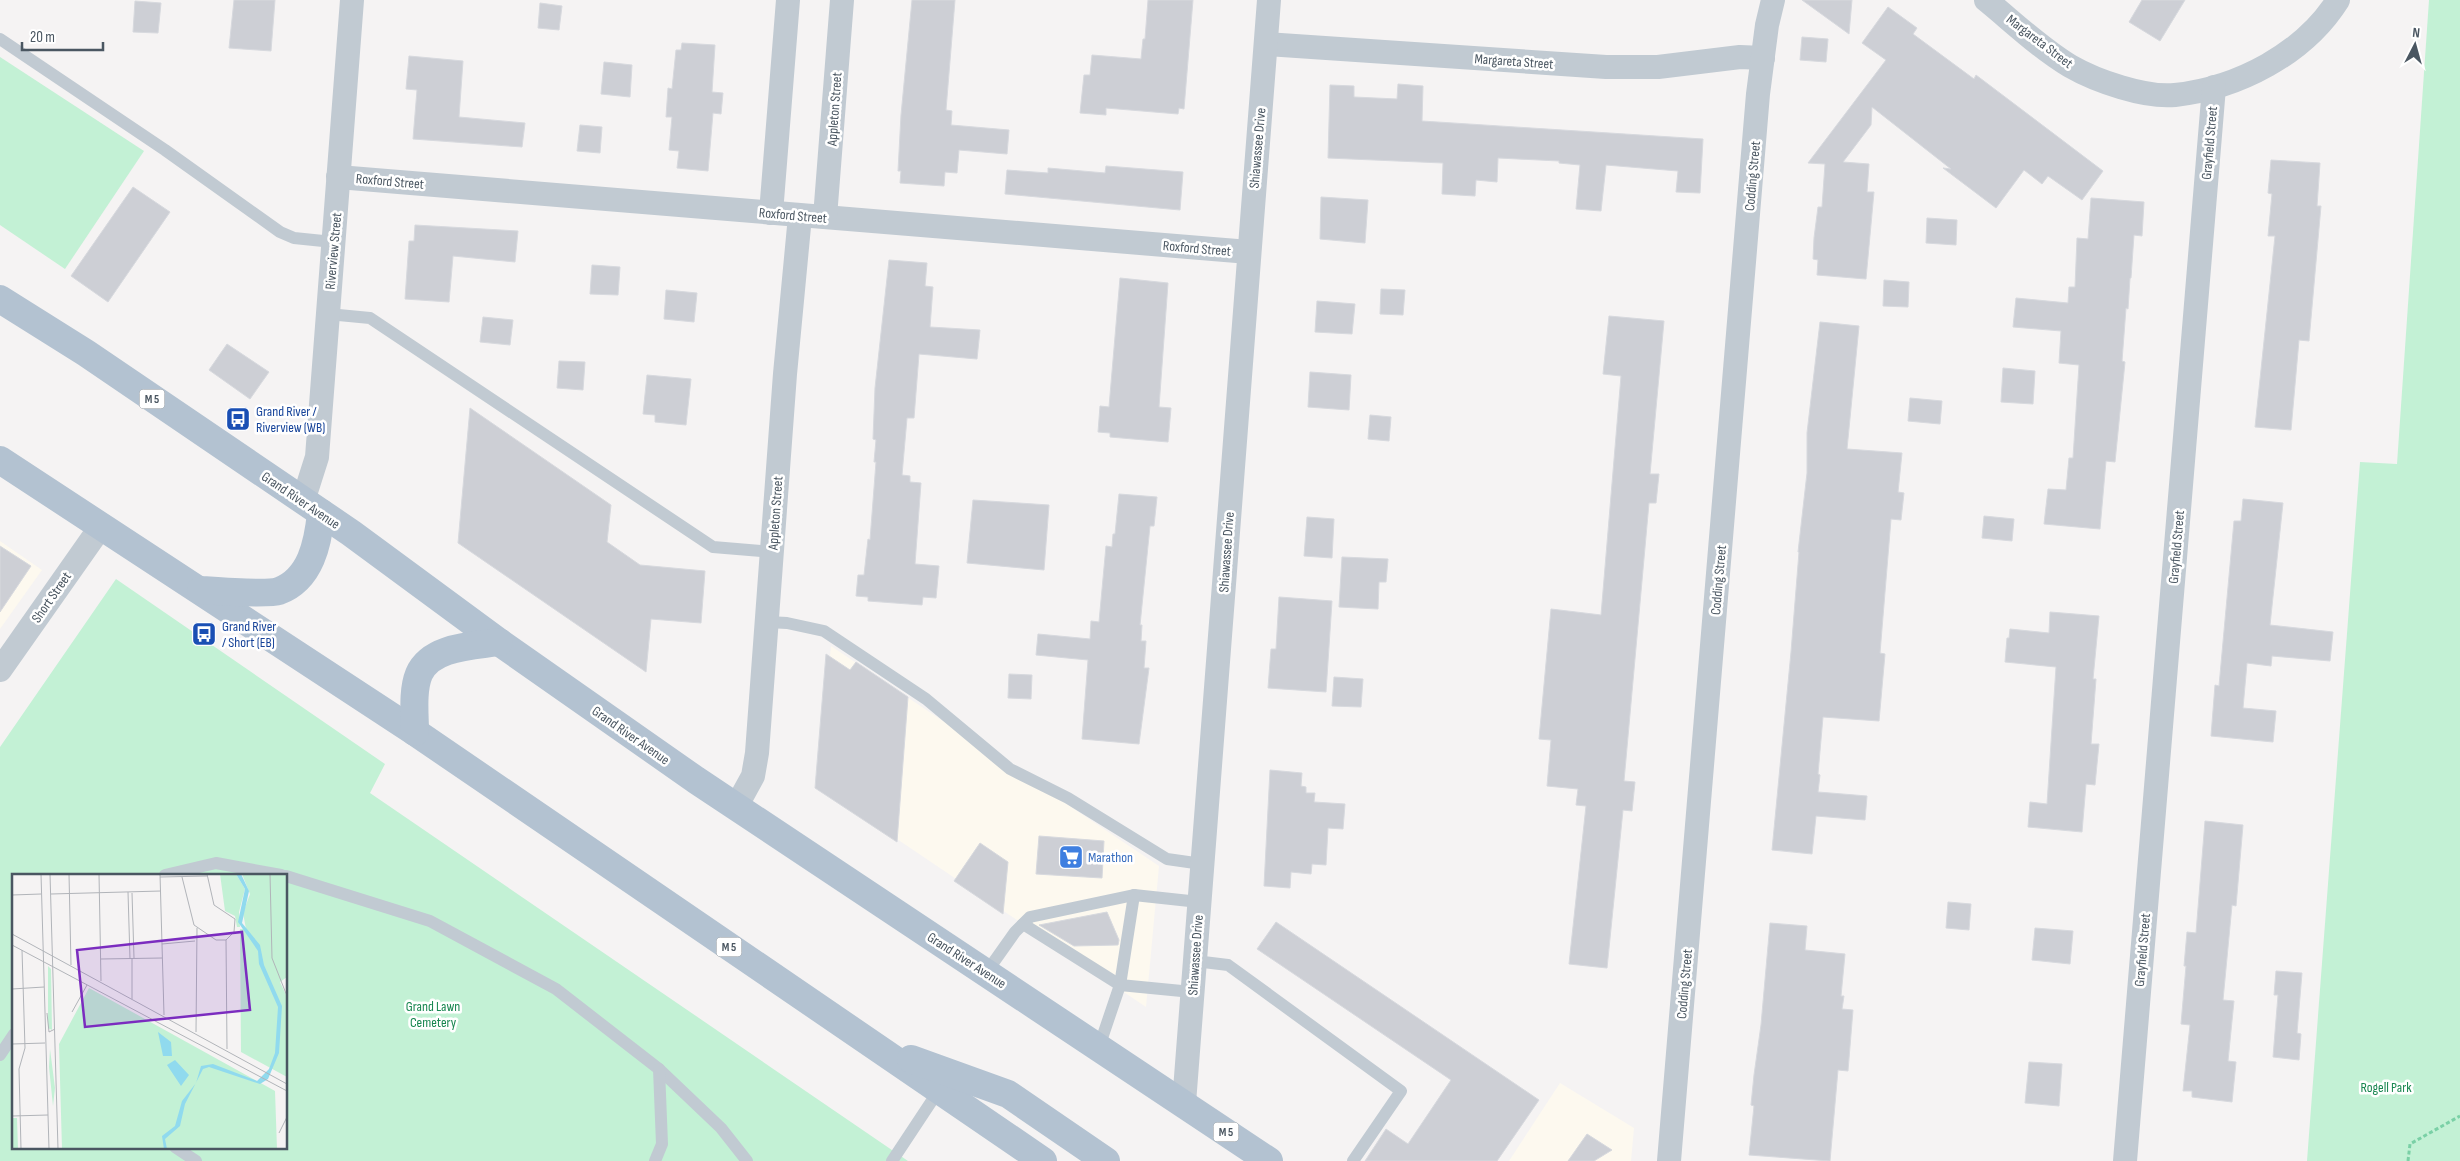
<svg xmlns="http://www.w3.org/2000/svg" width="2460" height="1161" viewBox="0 0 2460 1161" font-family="'Sofia Sans Condensed',sans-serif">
  <rect width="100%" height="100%" fill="#f5f3f3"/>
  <g fill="#fdf9ef">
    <polygon points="0,541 42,570 0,629"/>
    <polygon points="831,646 1159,866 1146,1007 817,785"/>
    <polygon points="1560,1083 1634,1128 1631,1161 1509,1161"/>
  </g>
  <g fill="#c3f1d5" fill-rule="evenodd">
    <polygon points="2429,0 2460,0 2460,1161 2307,1161 2360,462 2397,464"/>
    <polygon points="0,57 144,151 65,269 0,225"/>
    <path d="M116,579L385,764L370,793L908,1161H0V747ZM14,875H286V1147H14Z"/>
  </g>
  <g fill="#cdcfd5" stroke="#d7d9de">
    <polygon points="234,0 275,0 271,51 229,48"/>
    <polygon points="912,0 955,0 946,110 952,111 951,125 1009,130 1007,154 959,150 957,173 945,172 944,186 900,183 901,171 898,171 901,115"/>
    <polygon points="1148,0 1193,0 1184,109 1179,108 1178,114 1106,108 1106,115 1080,113 1084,75 1090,75 1092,55 1141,59 1143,39 1145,39"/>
    <polygon points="1802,0 1852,0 1849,34"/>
    <polygon points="2142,0 2185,0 2160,41 2129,22"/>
    <polygon points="135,1 161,3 158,33 133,32"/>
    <polygon points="540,3 562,6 559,30 538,28"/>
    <polygon points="1888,7 1917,28 1913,34 1974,79 1976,75 2103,171 2082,200 2048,176 2042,184 2024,170 1996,208 1943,168 1951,169 1872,107 1871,125 1843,162 1869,164 1867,192 1874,192 1866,279 1817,275 1818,260 1813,259 1814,238 1818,207 1822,207 1825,164 1808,163 1886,60 1862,43"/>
    <polygon points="1802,37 1828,39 1826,62 1800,60"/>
    <polygon points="682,43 715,45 712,92 723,93 721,114 713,113 708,171 677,168 679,151 669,150 672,117 666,117 668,88 672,89 676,50 681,50"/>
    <polygon points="409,56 463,61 459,117 525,123 522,147 413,139 417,90 406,89"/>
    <polygon points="604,62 632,65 630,97 601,94"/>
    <polygon points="1398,84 1423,86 1422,121 1703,139 1700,193 1676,192 1678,171 1606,165 1601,211 1576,209 1580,165 1559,163 1559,161 1498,158 1497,182 1476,180 1475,196 1442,194 1443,163 1328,158 1330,85 1354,86 1354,97 1397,99"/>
    <polygon points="580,125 602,127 600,153 577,151"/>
    <polygon points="2271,160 2320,163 2317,206 2321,206 2309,341 2299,340 2291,430 2255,427 2275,236 2268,236 2272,194 2268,193"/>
    <polygon points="1106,166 1183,172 1180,210 1005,194 1007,170 1048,173 1048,168 1105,173"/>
    <polygon points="133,187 170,212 108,302 71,276"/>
    <polygon points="1321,197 1368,200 1365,243 1320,239"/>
    <polygon points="2091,198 2144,202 2142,236 2134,235 2131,278 2130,278 2128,309 2126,308 2122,361 2125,362 2115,462 2106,461 2100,529 2044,524 2048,489 2066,490 2069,458 2073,458 2079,365 2059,363 2061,331 2013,327 2016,298 2068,303 2069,287 2075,287 2077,238 2088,239"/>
    <polygon points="1927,218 1957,220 1956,245 1926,243"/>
    <polygon points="415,225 518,231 515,262 453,256 449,302 405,299 409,241 414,241"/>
    <polygon points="889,260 927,263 925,286 933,287 930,327 980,330 977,359 919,354 914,418 907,418 902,475 910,476 910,482 921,483 915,564 939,566 936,598 923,597 922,605 868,601 868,597 856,596 858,575 864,575 868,539 870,540 876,462 874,462 876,440 873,439 875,388"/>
    <polygon points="592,265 620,267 618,295 590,294"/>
    <polygon points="1120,278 1168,283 1159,407 1171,408 1168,442 1110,437 1110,433 1098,432 1100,406 1109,407"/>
    <polygon points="1884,280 1909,282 1908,307 1883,306"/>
    <polygon points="1381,289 1405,290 1403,315 1380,314"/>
    <polygon points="666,290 697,293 694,322 664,319"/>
    <polygon points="1317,301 1355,304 1352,334 1315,332"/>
    <polygon points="1609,316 1664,321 1650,474 1659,474 1656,503 1649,503 1624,781 1635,782 1632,811 1623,810 1607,968 1569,964 1586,806 1576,805 1578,789 1547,786 1551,740 1539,739 1551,609 1601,615 1621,376 1603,374"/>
    <polygon points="483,317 513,320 510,345 480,342"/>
    <polygon points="1820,322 1859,326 1847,449 1902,453 1898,492 1904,493 1901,520 1891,519 1880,653 1885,654 1879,721 1823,717 1818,774 1820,775 1818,792 1867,796 1865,820 1816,816 1812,854 1772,850 1791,652 1799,552 1798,552 1807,473 1807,433"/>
    <polygon points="227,344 269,372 250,399 209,370"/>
    <polygon points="559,361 585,362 583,390 557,388"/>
    <polygon points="2003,368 2035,371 2033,404 2001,402"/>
    <polygon points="1310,372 1351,375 1349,410 1308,407"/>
    <polygon points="647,375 691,379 686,425 655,422 655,415 643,414"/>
    <polygon points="1910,398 1942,401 1940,424 1908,421"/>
    <polygon points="470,408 611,505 607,542 640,565 705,571 701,623 651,619 646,672 458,543"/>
    <polygon points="1370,415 1391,417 1389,441 1368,439"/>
    <polygon points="1119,494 1157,497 1154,526 1150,526 1140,625 1142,625 1141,641 1146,641 1144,668 1149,668 1139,744 1082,739 1088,660 1036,655 1038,634 1090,639 1091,621 1099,622 1106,546 1112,547 1113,534 1115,534"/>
    <polygon points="2243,499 2283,503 2270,625 2333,632 2330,661 2272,656 2271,666 2247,663 2243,708 2276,711 2273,742 2211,736 2215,685 2219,686 2234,521 2241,521"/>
    <polygon points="973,500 1049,505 1044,570 967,563"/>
    <polygon points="1984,516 2014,519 2012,541 1982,538"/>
    <polygon points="1307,517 1334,519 1332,558 1304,556"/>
    <polygon points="0,546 31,566 0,612"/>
    <polygon points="1342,557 1388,559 1386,582 1379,582 1378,609 1339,607"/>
    <polygon points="1279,597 1332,601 1326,692 1268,688 1271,649 1276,649"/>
    <polygon points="2050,612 2099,616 2093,679 2096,679 2091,744 2099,744 2095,785 2086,784 2082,832 2028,827 2030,802 2047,804 2056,667 2005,662 2007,638 2009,638 2010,629 2049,633"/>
    <polygon points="826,654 850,670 856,662 908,697 897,842 815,788"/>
    <polygon points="1009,674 1032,675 1031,699 1008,698"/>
    <polygon points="1334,677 1363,679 1361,707 1332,706"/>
    <polygon points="1270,770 1302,773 1301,786 1306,787 1306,793 1315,793 1314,802 1345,804 1343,829 1328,828 1326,865 1312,864 1311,874 1291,872 1290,888 1264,886"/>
    <polygon points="2205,821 2243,825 2236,906 2232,905 2223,1000 2234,1001 2228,1061 2236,1062 2232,1102 2192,1097 2192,1091 2183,1091 2190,1025 2181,1024 2186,966 2184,966 2187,932 2196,933"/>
    <polygon points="1039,836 1104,841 1102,878 1036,874"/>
    <polygon points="980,843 1008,862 1003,914 954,881"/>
    <polygon points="1948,902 1971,904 1969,930 1946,928"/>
    <polygon points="1107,912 1119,940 1118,945 1074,946 1039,925"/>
    <polygon points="1276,922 1539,1100 1497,1161 1365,1161 1386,1129 1408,1144 1451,1080 1257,949"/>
    <polygon points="1770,923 1807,926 1805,950 1845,954 1841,996 1844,996 1842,1009 1853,1010 1848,1071 1838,1070 1830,1161 1749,1155 1754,1106 1751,1105 1754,1075 1761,1025"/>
    <polygon points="2035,928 2073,931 2070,964 2032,960"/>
    <polygon points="2276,971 2302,973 2297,1033 2301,1034 2299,1060 2273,1057 2278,995 2274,995"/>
    <polygon points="2029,1062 2062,1064 2059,1106 2025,1103"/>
    <polygon points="1587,1134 1612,1150 1594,1161 1568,1161"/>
  </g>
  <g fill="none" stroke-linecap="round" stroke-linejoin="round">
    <polyline stroke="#7ad0a6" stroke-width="3" stroke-dasharray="4 2.5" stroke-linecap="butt" points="2408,1161 2410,1144 2460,1116"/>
    <g stroke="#c1cad2" stroke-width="12">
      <polyline points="0,39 165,150 280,232 294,238 333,242"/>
      <polyline points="328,314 370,318 713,547 772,552"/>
      <polyline points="768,622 787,623 824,631 926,699 1010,769 1068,798 1167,859 1202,864"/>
      <polyline points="165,875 216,863 281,875"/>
      <polyline points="286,876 430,921 556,989 659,1069 721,1128 747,1161"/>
      <polyline points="1023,924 1120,985 1192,992"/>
      <polyline points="1195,961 1228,965 1401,1091 1353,1161"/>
      <polyline points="986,973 1015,932 1030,917 1134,895 1199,902"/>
      <polyline points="1099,1047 1120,985 1134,895"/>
      <polyline points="0,1055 14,1034"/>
      <polyline points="175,1147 196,1161"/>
      <polyline points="655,1161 662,1144 659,1069"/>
      <polyline points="892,1161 939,1090"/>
    </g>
    <g stroke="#c1cad2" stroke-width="24">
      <path d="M1986,0C2013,22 2040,48 2070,66C2096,81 2145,98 2175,95C2238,88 2304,54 2338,0"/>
      <polyline points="1266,44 1606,67 1658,67 1740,57 1763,58"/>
      <polyline points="338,177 1249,252"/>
      <polyline points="771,213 788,0"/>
      <polyline points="825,217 842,0"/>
      <polyline points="303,501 317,457 352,0"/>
      <polyline points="0,670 102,525"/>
      <polyline points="736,807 753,776 757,753 785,374 800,216"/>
      <polyline points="1184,1103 1269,0"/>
      <polyline points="1669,1161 1758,94 1767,25 1773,0"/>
      <polyline points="2125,1161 2214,87"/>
    </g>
    <g stroke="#b3c2d1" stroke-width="28">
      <polyline points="0,299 86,353 351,533 499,642 696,780 1269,1161"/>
      <polyline points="0,460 415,732 1043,1161"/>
      <path d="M201,590C216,591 267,595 279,591C311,579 318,543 321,513"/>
      <path d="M415,732C415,715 412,691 419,674C431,646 474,646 499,642"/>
      <polyline points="911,1059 1008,1094 1106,1161"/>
    </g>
  </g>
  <defs>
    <symbol id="bus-square" viewBox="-11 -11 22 22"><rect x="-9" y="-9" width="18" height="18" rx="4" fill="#1a4fb4" stroke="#fff"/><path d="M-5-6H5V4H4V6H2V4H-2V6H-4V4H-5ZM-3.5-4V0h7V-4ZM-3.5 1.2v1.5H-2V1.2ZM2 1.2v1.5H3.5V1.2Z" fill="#fff"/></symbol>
    <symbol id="supermarket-square" viewBox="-11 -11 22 22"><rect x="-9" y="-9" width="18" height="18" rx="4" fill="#3f7fe0" stroke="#fff"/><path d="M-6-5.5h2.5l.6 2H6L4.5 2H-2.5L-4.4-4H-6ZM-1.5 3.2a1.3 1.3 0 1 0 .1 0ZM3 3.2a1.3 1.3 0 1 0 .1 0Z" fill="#fff"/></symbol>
  </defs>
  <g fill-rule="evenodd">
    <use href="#bus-square" x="224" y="405" width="28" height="28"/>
    <use href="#bus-square" x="190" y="620" width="28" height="28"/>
    <use href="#supermarket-square" x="1057" y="843" width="28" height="28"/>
  </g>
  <g text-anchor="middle" stroke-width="5" stroke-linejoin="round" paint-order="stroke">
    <g fill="#fff" stroke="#808990" stroke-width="1">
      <rect x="139.5" y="389.5" width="25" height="19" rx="4"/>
      <rect x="716.5" y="937.5" width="25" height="19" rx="4"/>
      <rect x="1213.5" y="1122.5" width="25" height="19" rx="4"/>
    </g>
    <g font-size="12" font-weight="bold" fill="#4a5661">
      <text x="152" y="403">M 5</text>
      <text x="729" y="951">M 5</text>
      <text x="1226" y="1136">M 5</text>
    </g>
    <g font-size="14" fill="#4a5661" stroke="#fff">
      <text transform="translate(2040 41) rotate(37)" y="5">Margareta Street</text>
      <text transform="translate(1514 61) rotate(4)" y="5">Margareta Street</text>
      <text transform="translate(834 109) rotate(-86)" y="5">Appleton Street</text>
      <text transform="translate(2209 143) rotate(-85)" y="5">Grayfield Street</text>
      <text transform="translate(1257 148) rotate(-85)" y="5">Shiawassee Drive</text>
      <text transform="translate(1752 176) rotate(-85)" y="5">Codding Street</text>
      <text transform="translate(390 181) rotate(5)" y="5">Roxford Street</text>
      <text transform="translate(793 215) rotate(5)" y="5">Roxford Street</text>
      <text transform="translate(1197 248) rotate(5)" y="5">Roxford Street</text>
      <text transform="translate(333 251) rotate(-85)" y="5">Riverview Street</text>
      <text transform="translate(301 500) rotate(34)" y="5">Grand River Avenue</text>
      <text transform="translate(775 513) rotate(-86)" y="5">Appleton Street</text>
      <text transform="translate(2176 547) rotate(-85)" y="5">Grayfield Street</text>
      <text transform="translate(1226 552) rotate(-86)" y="5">Shiawassee Drive</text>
      <text transform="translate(1718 580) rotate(-85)" y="5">Codding Street</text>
      <text transform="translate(51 597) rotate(-55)" y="5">Short Street</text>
      <text transform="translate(631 735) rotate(35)" y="5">Grand River Avenue</text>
      <text transform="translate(2142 950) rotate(-85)" y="5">Grayfield Street</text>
      <text transform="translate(1195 955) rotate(-86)" y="5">Shiawassee Drive</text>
      <text transform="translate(967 960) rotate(33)" y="5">Grand River Avenue</text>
      <text transform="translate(1684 984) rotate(-85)" y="5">Codding Street</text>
    </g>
    <g font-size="14" fill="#164399" stroke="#fff" text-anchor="start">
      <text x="256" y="416">Grand River /<tspan x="256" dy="16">Riverview (WB)</tspan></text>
      <text x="222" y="631">Grand River<tspan x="222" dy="16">/ Short (EB)</tspan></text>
    </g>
    <g font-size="14" fill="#366cbe" stroke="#fff" text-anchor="start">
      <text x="1088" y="862">Marathon</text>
    </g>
    <g font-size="14" fill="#17864f" stroke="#fff">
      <text x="433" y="1011">Grand Lawn<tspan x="433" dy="16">Cemetery</tspan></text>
      <text x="2386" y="1092">Rogell Park</text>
    </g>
  </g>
  <g transform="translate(12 874)">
    <rect width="275" height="275" fill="#f5f3f3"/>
    <path d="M208,0H224L233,15L227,38L228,53H225L223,42L213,37ZM230,0H275V103L268,108L275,123V203L229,178L228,55H234L231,39L238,20ZM36,92L39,95L40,156L36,154ZM77,114L263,217L265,275H50L47,170ZM38,175L43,214L41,232L37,193ZM0,244H5L6,275H0Z" fill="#c3f1d5"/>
    <path d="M224,0H229L237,17L230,49L248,71L252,91L270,132L267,179L256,205L248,210L197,193L191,195L173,230L168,252L153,265L155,275H152L150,262L163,252L170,227L184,209L189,192L201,190L245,207L257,195L263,179L266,133L247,90L246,77L226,48L233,15ZM146,158L159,168L160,182H151ZM163,186L177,201L169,212L155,191Z" fill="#90daee"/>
    <path fill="none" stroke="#b1b4b9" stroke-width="1" d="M29,0L37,275M38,0L46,275M57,0L59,91M87,0L89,107M148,0L152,141M195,0L202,31L223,45L222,58L214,66M258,0L260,84L275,122M148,3L195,2M170,3L182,51L204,66H214M116,18L118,85M120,19L122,84M39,20L149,17M0,21L29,20M0,60L275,210M214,66L215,175M150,70L183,67M0,71L275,217M89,85L150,84M0,115L32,113M120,125V85M60,138L75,111M35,139L37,158L43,155M184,158L185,54M0,170L33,169M0,242L36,241M267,259L275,243M9,275L7,195L13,174L10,76"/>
    <path fill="#7b2cbf" fill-opacity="0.15" stroke="#7b2cbf" stroke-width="2.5" d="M230,58L238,136L73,153L65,76Z"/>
    <rect width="275" height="275" fill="none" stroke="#4a5661" stroke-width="2.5"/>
  </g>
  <g transform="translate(2415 45) rotate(6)" stroke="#ffffff" stroke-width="4" paint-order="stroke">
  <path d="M0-4L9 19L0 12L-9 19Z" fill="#4a5661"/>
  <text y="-8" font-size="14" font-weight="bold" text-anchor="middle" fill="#4a5661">N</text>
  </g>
  <path d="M22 42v8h81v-8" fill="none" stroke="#4a5661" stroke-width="2.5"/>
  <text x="30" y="42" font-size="15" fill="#4a5661" stroke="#ffffff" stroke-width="4" paint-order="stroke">20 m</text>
</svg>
